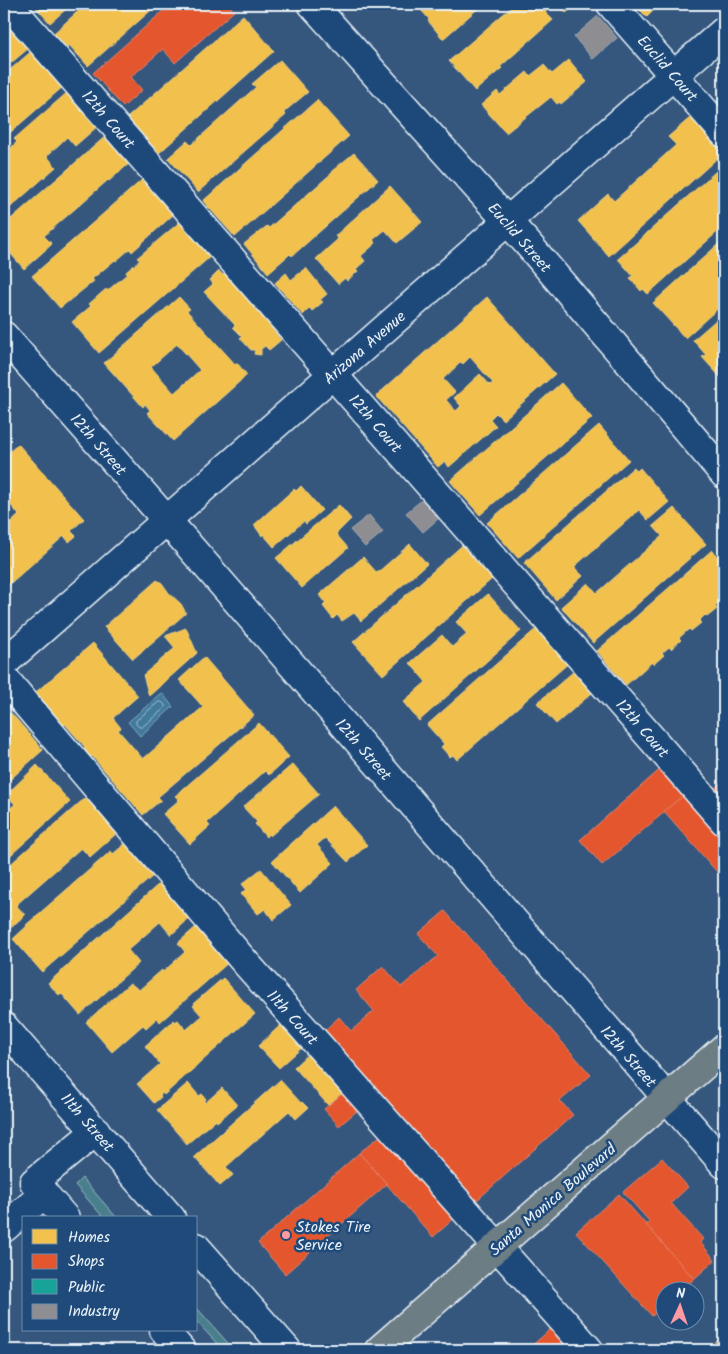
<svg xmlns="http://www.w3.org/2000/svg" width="728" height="1354" viewBox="0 0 728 1354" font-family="Kalam,sans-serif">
  <rect width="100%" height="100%" fill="#35577e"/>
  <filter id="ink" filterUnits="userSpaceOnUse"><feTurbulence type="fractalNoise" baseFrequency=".02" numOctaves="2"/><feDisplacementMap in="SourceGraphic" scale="10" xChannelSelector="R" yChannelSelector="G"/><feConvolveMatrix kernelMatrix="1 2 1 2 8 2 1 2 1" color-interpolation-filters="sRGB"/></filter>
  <g filter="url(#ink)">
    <g fill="#4a7f8c" stroke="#99b8c2">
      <polygon points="82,1178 117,1218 104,1218 75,1185"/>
      <polygon points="196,1307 234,1350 223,1350 196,1321"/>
    </g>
    <polygon fill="#427a9b" stroke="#84aac0" points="162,693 173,707 140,736 128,722"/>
    <g fill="#f2c14e" stroke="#efcf81" fill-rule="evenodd">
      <polygon points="33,4 72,4 50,23"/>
      <polygon points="86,4 158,4 88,66 69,45 67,47 54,33"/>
      <polygon points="426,4 483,4 443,39 428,21 429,19 420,9"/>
      <polygon points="515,4 554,4 545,12 553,20 500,67 502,68 475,91 449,61"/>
      <polygon points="558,4 577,4 566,13"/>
      <polygon points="634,4 660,4 647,17"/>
      <polygon points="243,15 274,51 158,154 127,118"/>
      <polygon points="4,19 29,48 11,63 8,60 4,63"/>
      <polygon points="34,49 65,85 4,138 4,75"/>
      <polygon points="280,60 308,92 284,112 286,115 198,192 168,158 187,141 191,145 256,87 252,84"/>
      <polygon points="569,60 587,82 561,104 560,102 557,104 551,97 506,133 481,105 497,91 500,95 527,72 530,76 544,65 552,74"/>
      <polygon points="69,91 99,125 75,146 67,137 47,156 56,167 4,213 4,154 17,142 14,139"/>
      <polygon points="317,100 349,136 235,237 203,201"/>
      <polygon points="691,117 723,153 609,256 578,221 608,194 614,201 676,145 668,137"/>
      <polygon points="107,135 131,162 109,181 108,180 44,236 52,244 24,269 4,246 4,225"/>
      <polygon points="354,153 378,180 292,256 290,254 268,273 244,244 267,226 269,228 333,172 332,171"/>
      <polygon points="724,164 724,226 648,294 643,289 641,291 630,278 633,276 618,259"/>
      <polygon points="143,179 174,214 132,252 130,249 116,261 115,260 92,279 94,281 60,308 32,276"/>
      <polygon points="390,186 422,222 397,243 385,230 373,240 376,243 361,256 365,261 356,269 358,271 347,281 345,278 338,284 316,259 338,239 335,236"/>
      <polygon points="181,221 211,256 99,353 72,322 91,306 89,304 106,289 107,291 127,274 126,272 140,260 137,258"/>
      <polygon points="724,239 724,303 685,338 653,303"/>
      <polygon points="306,268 327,294 320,300 323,302 312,311 310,308 303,315 275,283 286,273 291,280"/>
      <polygon points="219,271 223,275 226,273 281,340 269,350 265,346 261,349 261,355 254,354 255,350 251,350 240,338 242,336 233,327 235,325 204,292 213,284 210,280"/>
      <path d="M179,297L190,309L187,311L236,365L237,363L247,375L173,441L147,413L150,410L145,404L143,407L104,363ZM177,344L200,370L174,393L151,367Z"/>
      <path d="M487,297L555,374L503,420L496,413L490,419L496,426L449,467L445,461L438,467L376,396ZM470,357L493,383L490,385L480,374L454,398L461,406L456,411L446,400L455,392L443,379L461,362L463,364Z"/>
      <polygon points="724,313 724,378 722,379 702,357 706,355 693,340"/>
      <polygon points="561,383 592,418 480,515 450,481"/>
      <polygon points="599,425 629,460 518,558 487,523"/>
      <polygon points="18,444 84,519 71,531 76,536 69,542 64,536 4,589 4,529 19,515 4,497 4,457"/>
      <polygon points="634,467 637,471 640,468 669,502 648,520 639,510 574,567 583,576 556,600 524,563"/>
      <polygon points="301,486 322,510 306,524 304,521 274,547 263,534 262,536 254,525 294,489 296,491"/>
      <polygon points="339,505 351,519 336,534 348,548 302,588 276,558"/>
      <polygon points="674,508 706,544 593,643 561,607 588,583 597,593 662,536 653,526"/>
      <polygon points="466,542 482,559 478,562 493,578 383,675 353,642"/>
      <polygon points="410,544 427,564 361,621 354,613 342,621 337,615 333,619 323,606 326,603 319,595 363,557 377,573"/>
      <polygon points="712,550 724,564 724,602 722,604 720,602 715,606 717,609 707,617 705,615 699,621 701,623 691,631 689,629 679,638 681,640 671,649 669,647 662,653 664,655 654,664 652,662 626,685 597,651"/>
      <polygon points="157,580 162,583 169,593 181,604 186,613 133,659 104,627"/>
      <polygon points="488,594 521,631 419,721 403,702 426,682 410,663 442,635 452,647 467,634 456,622"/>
      <polygon points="186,628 197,653 149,696 143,675 175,648 165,636"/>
      <polygon points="537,628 571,661 457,760 453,755 450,757 441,747 444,744 427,725"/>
      <polygon points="93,643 138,696 113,718 121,728 118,730 143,759 203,707 179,680 204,657 254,715 158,797 161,800 143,815 92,756 89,760 81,751 85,747 65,724 61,728 48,713 51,710 36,692"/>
      <polygon points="573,672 592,693 556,724 537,703"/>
      <polygon points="11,713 43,750 4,785 4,720"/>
      <polygon points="259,723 289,757 269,775 265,771 207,823 210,826 190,844 163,814 179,800 175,796"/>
      <polygon points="293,764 319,794 270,836 268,834 266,837 255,824 257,822 243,807"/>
      <polygon points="37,765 70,802 4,861 4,814 15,804 6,795"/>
      <polygon points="85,798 117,833 90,857 81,848 16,905 25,915 7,931 4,927 4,870"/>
      <polygon points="333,806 367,845 348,862 325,838 317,845 333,863 300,893 272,861"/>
      <polygon points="126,843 154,875 42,972 13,939 27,926 26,925 111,851 113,854"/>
      <polygon points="261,869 291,905 273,920 265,909 258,914 241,894 246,889 242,884"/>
      <polygon points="160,883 191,917 171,935 160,922 128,950 139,963 80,1015 61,993 59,995 48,983"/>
      <polygon points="197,926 229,962 160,1022 157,1018 146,1028 143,1025 112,1052 86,1022 130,983 139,990 162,970 163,972 185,952 178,943"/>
      <polygon points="223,978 255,1014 164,1095 163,1093 160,1095 161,1097 154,1103 137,1084 160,1064 145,1046 174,1020 175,1022 178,1020 186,1030 202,1016 193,1006 195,1004 194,1003"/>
      <polygon points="284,1022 305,1045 279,1068 258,1046"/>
      <polygon points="309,1053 343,1093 328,1105 294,1067"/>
      <polygon points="280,1080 301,1103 302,1102 308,1108 296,1119 289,1111 226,1167 233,1175 220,1186 194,1157"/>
      <polygon points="188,1083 199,1096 202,1094 206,1099 204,1102 205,1103 222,1088 237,1105 217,1122 215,1120 187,1144 157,1110"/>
      <polygon points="724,1335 724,1350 715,1350 712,1346"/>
    </g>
    <g fill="#e4572e" stroke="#e5856b">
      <polygon points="171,4 228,4 234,11 175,63 163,49 131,77 142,90 123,107 93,73"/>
      <polygon points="665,765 688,792 602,865 580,840"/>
      <polygon points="724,780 724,800 714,789"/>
      <polygon points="688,792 724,834 724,880 664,811"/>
      <polygon points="445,911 463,932 464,931 591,1075 560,1101 573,1115 476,1201 325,1030 339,1017 351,1031 374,1011 356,990 383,966 401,987 438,956 418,934"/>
      <polygon points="343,1093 358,1110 339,1126 324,1109"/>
      <polygon points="380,1136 432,1195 436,1192 457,1216 433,1237 359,1153"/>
      <polygon points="359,1153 387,1184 285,1274 258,1243"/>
      <polygon points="662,1158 688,1187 671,1203 703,1239 700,1242 715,1260 694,1279 646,1225 650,1222 623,1192"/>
      <polygon points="619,1194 694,1279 680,1292 666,1292 666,1304 652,1316 576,1232"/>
      <polygon points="555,1325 577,1350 527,1350"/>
    </g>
    <polygon fill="#17a398" stroke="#56bab5" points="724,94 724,113 714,103"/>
    <g fill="#8d8d92" stroke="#a8abb1">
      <polygon points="598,16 617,38 593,59 574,37"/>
      <polygon points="423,499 439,518 423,532 406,513"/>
      <polygon points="369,515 383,532 365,547 350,530"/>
    </g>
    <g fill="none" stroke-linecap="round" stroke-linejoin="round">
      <polygon stroke="#a6c1d3" stroke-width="1" points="159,702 162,702 165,705 165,708 142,727 139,727 136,724 136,721"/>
      <defs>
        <g id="minor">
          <polyline points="8,4 724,821"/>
          <polyline points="312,4 528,244 724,474"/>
          <polyline points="611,4 724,133"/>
          <polyline points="4,336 185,541 724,1164"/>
          <polyline points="4,663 724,31"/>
          <polyline points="4,678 244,961 589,1350"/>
          <polyline points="4,1027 171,1218"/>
          <polyline points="65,1218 34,1182 96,1131"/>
          <polyline points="4,1228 44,1194"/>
          <polyline points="196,1247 287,1350"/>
          <polyline points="164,1330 181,1350"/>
        </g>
        <polyline id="major" points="379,1350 724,1048"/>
      </defs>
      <use href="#minor" stroke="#e8f1f8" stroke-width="31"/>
      <use href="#major" stroke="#e8f1f8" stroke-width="31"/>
      <use href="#minor" stroke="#1f4a7a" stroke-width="28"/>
      <use href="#major" stroke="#6d7d84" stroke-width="28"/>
    </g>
  </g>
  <circle fill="#ff9aa2" stroke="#1f4a7a" stroke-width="2" cx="286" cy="1235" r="5"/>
  <g text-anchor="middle" stroke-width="5" stroke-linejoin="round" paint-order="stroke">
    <g font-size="16" fill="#e8f1f8" stroke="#1f4a7a">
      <text transform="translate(668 68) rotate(49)" y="6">Euclid Court</text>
      <text transform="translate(109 119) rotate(49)" y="6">12th Court</text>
      <text transform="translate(520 237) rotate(49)" y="6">Euclid Street</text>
      <text transform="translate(364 347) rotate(-41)" y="6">Arizona Avenue</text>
      <text transform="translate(376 423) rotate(49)" y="6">12th Court</text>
      <text transform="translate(99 444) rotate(49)" y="6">12th Street</text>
      <text transform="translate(643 728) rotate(49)" y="6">12th Court</text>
      <text transform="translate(364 749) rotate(49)" y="6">12th Street</text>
      <text transform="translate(293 1017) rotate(48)" y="6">11th Court</text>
      <text transform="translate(629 1056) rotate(49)" y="6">12th Street</text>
      <text transform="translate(88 1122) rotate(49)" y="6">11th Street</text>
      <text transform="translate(552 1199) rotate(-41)" y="6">Santa Monica Boulevard</text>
    </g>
    <g font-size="16" fill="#e8f1f8" stroke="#1f4a7a" text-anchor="start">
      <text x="296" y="1232">Stokes Tire<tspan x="296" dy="18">Service</tspan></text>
    </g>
  </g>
  <rect width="728" height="1354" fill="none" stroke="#1f4a7a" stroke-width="20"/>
  <rect x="10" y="10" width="708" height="1334" fill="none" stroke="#e8f1f8" stroke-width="2" filter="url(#ink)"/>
  <rect x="22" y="1216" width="175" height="115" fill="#1f4a7a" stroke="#6f8dac"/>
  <rect x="32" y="1229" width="25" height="15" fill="#f2c14e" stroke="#6f8dac"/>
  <text x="68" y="1242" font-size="15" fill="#e8f1f8">Homes</text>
  <rect x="32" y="1254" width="25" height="15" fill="#e4572e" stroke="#6f8dac"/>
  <text x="68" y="1266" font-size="15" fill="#e8f1f8">Shops</text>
  <rect x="32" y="1279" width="25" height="15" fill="#17a398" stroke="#6f8dac"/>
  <text x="68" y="1292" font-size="15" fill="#e8f1f8">Public</text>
  <rect x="32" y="1304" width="25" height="15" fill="#8d8d92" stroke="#6f8dac"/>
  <text x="68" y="1316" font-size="15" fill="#e8f1f8">Industry</text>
  <g transform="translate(680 1306) rotate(3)"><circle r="24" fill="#1f4a7a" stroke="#6f8dac"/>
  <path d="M0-4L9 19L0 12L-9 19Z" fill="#ff9aa2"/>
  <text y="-8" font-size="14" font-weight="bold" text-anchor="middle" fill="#e8f1f8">N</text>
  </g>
</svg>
